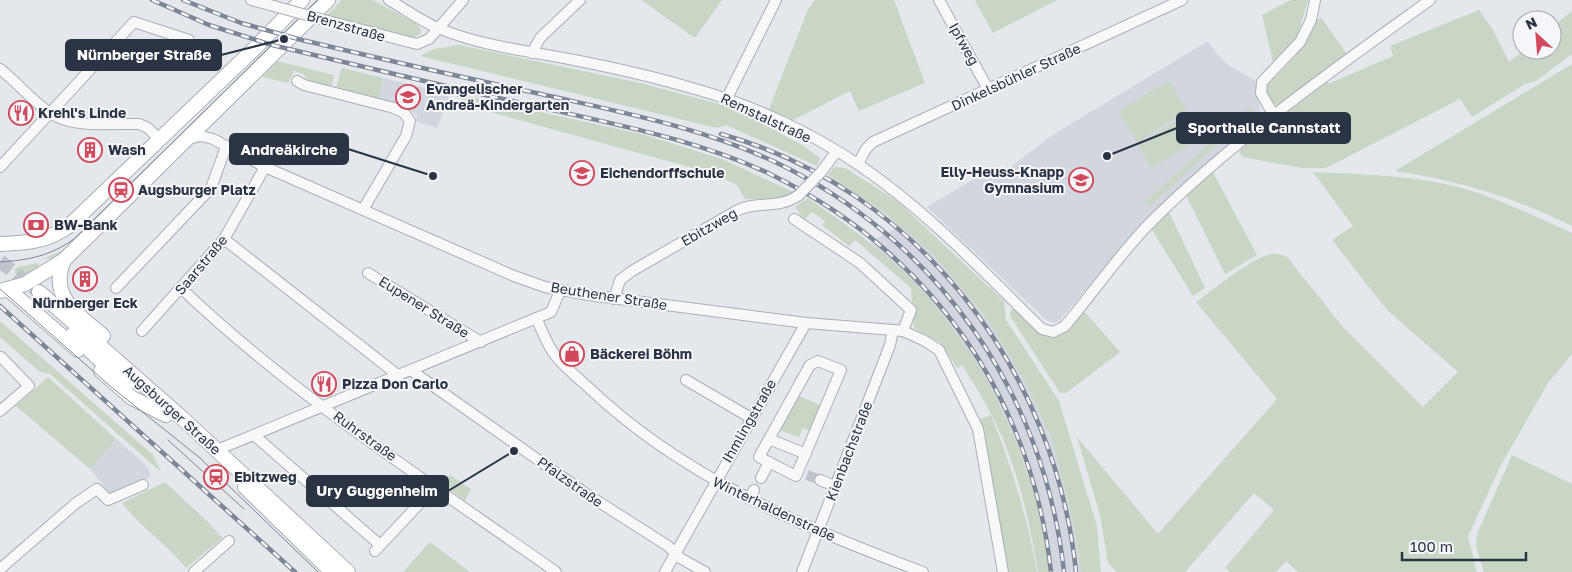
<svg xmlns="http://www.w3.org/2000/svg" width="1572" height="572" viewBox="0 0 1572 572" font-family="'Golos Text',sans-serif">
  <rect width="100%" height="100%" fill="#e4e7ec"/>
  <g fill="#d2d6de">
    <polygon points="1208,41 1216,53 1228,65 1258,82 1257,93 1260,109 1256,123 1183,184 1145,222 1059,321 1054,323 1046,320 927,207 992,168 1000,175 1054,134"/>
    <polygon points="342,68 450,94 437,128 416,121 417,115 409,110 410,107 378,100 339,74"/>
    <polygon points="900,226 932,253 988,320 1029,389 1053,443 1074,526 1081,572 1049,572 1042,522 1025,462 1002,409 954,328 914,283 870,242"/>
    <polygon points="116,439 145,464 150,472 150,476 136,486 116,494 108,492 90,469"/>
  </g>
  <g fill="#c9d6c5">
    <polygon points="342,0 372,0 414,22 420,28 421,33 413,38 327,15"/>
    <polygon points="641,0 722,0 695,38"/>
    <polygon points="815,0 894,0 925,83 859,111 850,91 793,120 769,109 808,9"/>
    <polygon points="977,0 1057,0 993,33 975,1"/>
    <polygon points="1291,0 1308,0 1297,37 1273,62 1262,15"/>
    <polygon points="1479,10 1493,30 1509,62 1524,50 1552,50 1552,27 1572,11 1572,54 1536,81 1525,84 1472,117 1460,99 1326,168 1302,168 1242,157 1239,152 1244,146 1327,80 1328,84 1393,56 1390,46"/>
    <polygon points="1321,17 1348,56 1278,105 1271,103 1265,88 1294,58 1316,21"/>
    <polygon points="459,45 640,83 734,108 802,145 820,158 817,166 726,125 717,128 420,56 434,49"/>
    <polygon points="277,61 334,75 331,89 311,84 303,74 294,71 288,83 262,77"/>
    <path d="M1572,64V226C1515,198 1458,180 1395,171Z"/>
    <polygon points="342,68 383,78 378,100 335,90"/>
    <polygon points="1169,81 1187,111 1137,142 1118,111"/>
    <path d="M448,92L645,135L722,159L793,192C780,200 760,200 745,199L737,185L711,173L479,109Z"/>
    <polygon points="1250,107 1254,112 1149,206 1145,202"/>
    <polygon points="1184,116 1199,139 1152,168 1138,145"/>
    <polygon points="834,167 845,168 897,201 1004,301 1006,320 1059,401 1097,526 1101,572 1081,572 1074,526 1053,443 1029,389 988,320 932,253 884,213 828,175"/>
    <polygon points="1213,172 1257,255 1225,274 1186,195"/>
    <path d="M1313,172C1370,175 1429,175 1484,195C1514,206 1543,220 1572,233V354L1548,383L1501,465L1468,536L1477,572H1298L1286,561L1276,572H1230L1225,568L1274,510L1254,493L1185,572H1117L1108,563L1100,515L1077,437L1158,534L1277,399L1196,302C1213,290 1254,256 1272,254C1278,253 1282,255 1287,257L1343,327L1423,407L1458,372L1387,310L1332,240L1353,226Z"/>
    <path d="M808,198C845,224 882,249 914,282C989,360 1037,465 1049,572H1038C1029,519 1017,463 991,414C983,398 972,381 962,365L957,368L941,343L914,328L911,288L855,240L849,246L822,225L825,221L812,212L804,220L795,207Z"/>
    <polygon points="1169,212 1205,288 1193,296 1152,230"/>
    <polygon points="63,250 52,262 25,278 23,275 18,277 14,270 17,267 38,263 39,266 51,261 49,258 40,260"/>
    <path d="M1016,309C1050,339 1049,353 1083,310L1120,352L1066,393H1060L1010,316L1011,310Z"/>
    <polygon points="0,321 153,455 161,472 49,373 40,372 0,337"/>
    <polygon points="48,377 116,439 90,469 16,406"/>
    <polygon points="797,395 823,406 812,431 803,428 799,437 779,430"/>
    <path d="M991,415C1012,469 1027,515 1037,572H1009L980,419Z"/>
    <polygon points="1512,455 1572,484 1572,572 1484,572 1476,546 1477,534"/>
    <polygon points="450,475 471,489 465,501 443,484"/>
    <path d="M165,482L208,522L222,538L186,568C167,544 140,527 122,503Z"/>
    <polygon points="430,542 470,572 403,572"/>
  </g>
  <g fill="none" stroke-linecap="round" stroke-linejoin="round">
    <polyline stroke="#bfc3cb" stroke-width="10" stroke-dasharray="10 5" stroke-linecap="butt" points="807,475 820,480"/>
    <polyline stroke="#bfc3cb" stroke-width="14" stroke-dasharray="14 7" stroke-linecap="butt" points="0,261 39,292"/>
    <defs>
      <g id="street">
        <polyline points="251,0 270,5"/>
        <path d="M389,0C405,9 421,21 438,28C481,46 528,51 574,60C615,68 655,77 695,89C750,104 812,133 859,165C927,211 984,272 1042,329L1053,332L1065,326C1093,293 1119,255 1149,224C1234,139 1333,70 1430,0"/>
        <polyline points="939,0 988,89"/>
        <polyline points="328,21 417,44 429,39 463,0"/>
        <polyline points="532,53 540,38 580,0"/>
        <path d="M0,69C17,82 32,101 50,113C75,129 110,123 139,124L148,128L159,139"/>
        <polyline points="297,81 304,85 394,108 404,113 410,121 406,136 364,208"/>
        <polyline points="727,98 776,0"/>
        <polyline points="1273,114 1261,93 1262,82 1300,42 1311,20 1315,0"/>
        <polyline points="188,139 201,136 213,139 265,167 514,276 545,287 588,295 806,323 893,330 903,331 923,340 939,350 978,429 1003,572"/>
        <polyline points="858,164 866,149 873,142 1182,0"/>
        <polyline points="0,167 134,22 189,40"/>
        <polyline points="822,171 836,152"/>
        <polyline points="794,219 860,263 911,310 903,331"/>
        <polyline points="224,239 399,376"/>
        <polyline points="368,273 481,342"/>
        <polyline points="116,288 211,188 226,147"/>
        <path d="M182,289C294,396 430,483 556,572"/>
        <path d="M614,299L620,280L632,271L736,211C757,200 778,210 799,195"/>
        <path d="M536,318C542,330 547,345 555,355C564,367 577,377 588,387C682,477 802,527 923,572"/>
        <polyline points="142,331 224,239 265,167"/>
        <polygon points="818,361 841,370 796,476 759,457 810,365"/>
        <polyline points="412,371 585,493 668,546 680,558 705,572"/>
        <polyline points="686,380 751,418"/>
        <polyline points="0,411 29,386 1,357"/>
        <polyline points="254,435 380,545"/>
        <polyline points="769,439 806,454"/>
        <polyline points="217,450 551,312 560,291"/>
        <polyline points="761,478 769,462"/>
        <polyline points="820,480 835,486"/>
        <polyline points="749,499 754,490"/>
        <polyline points="375,551 435,487"/>
        <polyline points="0,569 76,503 97,489 108,500 143,485"/>
        <polyline points="194,572 229,541"/>
        <polyline points="665,572 806,323"/>
        <polyline points="802,572 890,345 893,330"/>
      </g>
      <g id="secondary">
        <path d="M0,244C27,243 47,242 70,225L255,48L302,0"/>
        <path d="M64,260C48,297 78,314 103,336"/>
        <polyline points="9,290 78,350"/>
        <polyline points="0,291 25,284 64,260 328,0"/>
        <polyline points="39,292 182,418 348,572"/>
        <polyline points="73,334 104,364 129,382"/>
        <polyline points="101,371 132,398 166,415"/>
        <polyline points="245,487 332,572"/>
      </g>
    </defs>
    <use href="#street" stroke="#a9aeb7" stroke-width="12"/>
    <use href="#secondary" stroke="#a9aeb7" stroke-width="16"/>
    <use href="#street" stroke="#f7f8fa" stroke-width="10"/>
    <use href="#secondary" stroke="#fff" stroke-width="14"/>
    <g stroke="#7d8696" stroke-width="1">
      <path d="M0,262C29,260 50,256 74,239L318,0"/>
      <polyline points="0,289 110,386 200,458 318,572"/>
      <polyline points="168,440 244,509"/>
    </g>
    <defs>
      <g id="rail">
        <path d="M152,0L209,25L272,45C364,67 456,89 548,109C623,126 700,141 770,174C930,252 1031,395 1051,572"/>
        <path d="M183,0L241,23L302,40C381,59 461,77 541,94C620,112 701,127 775,162C937,239 1045,394 1064,572"/>
        <path d="M721,134C919,189 1056,372 1076,572"/>
        <polyline points="0,306 295,572"/>
      </g>
    </defs>
    <use href="#rail" stroke="#7d8696" stroke-width="4.5"/>
    <use href="#rail" stroke="#f4f6f9" stroke-width="2.5" stroke-dasharray="8" stroke-linecap="butt"/>
    <defs>
      <g id="street-bridge">
        <polyline points="270,5 328,21"/>
        <polyline points="799,195 822,171"/>
      </g>
    </defs>
    <use href="#street-bridge" stroke="#a9aeb7" stroke-width="12" stroke-linecap="butt"/>
    <use href="#street-bridge" stroke="#f7f8fa" stroke-width="10"/>
  </g>
  <defs>
    <symbol id="school-ring" viewBox="-11 -11 22 22"><circle r="9.5" fill="#f4f6f9" stroke="#d1495b" stroke-width="1.5"/><path d="M0-5L7-2L0 1L-7-2ZM-4 1L0 2.5L4 1V4Q0 6-4 4Z" fill="#d1495b"/></symbol>
    <symbol id="restaurant-ring" viewBox="-11 -11 22 22"><circle r="9.5" fill="#f4f6f9" stroke="#d1495b" stroke-width="1.5"/><path d="M-5-6h1v4h1v-4h1v4h1v-4h1v5L-1.5 .5V6h-2V.5L-5-1ZM5-6V6H3V1.5H1.5Q1.5-4 5-6Z" fill="#d1495b"/></symbol>
    <symbol id="building-ring" viewBox="-11 -11 22 22"><circle r="9.5" fill="#f4f6f9" stroke="#d1495b" stroke-width="1.5"/><path d="M-4-6H4V6H1V3H-1V6H-4ZM-2.5-4.3h1.7v1.8h-1.7ZM.8-4.3h1.7v1.8H.8ZM-2.5-1h1.7V.8h-1.7ZM.8-1h1.7V.8H.8Z" fill="#d1495b"/></symbol>
    <symbol id="station-ring" viewBox="-11 -11 22 22"><circle r="9.5" fill="#f4f6f9" stroke="#d1495b" stroke-width="1.5"/><path d="M-3-6H3Q5-6 5-4V2Q5 4 3 4L4.5 6H3L1.5 4h-3L-3 6H-4.5L-3 4Q-5 4-5 2V-4Q-5-6-3-6ZM-3.5-4v3h7v-3ZM-3.5 1v1.5H-2V1ZM2 1v1.5H3.5V1Z" fill="#d1495b"/></symbol>
    <symbol id="bank-ring" viewBox="-11 -11 22 22"><circle r="9.5" fill="#f4f6f9" stroke="#d1495b" stroke-width="1.5"/><path d="M-6-4H6V4H-6ZM0-2.3a2.3 2.3 0 1 0 0 4.6a2.3 2.3 0 1 0 0-4.6Z" fill="#d1495b"/></symbol>
    <symbol id="shop-ring" viewBox="-11 -11 22 22"><circle r="9.5" fill="#f4f6f9" stroke="#d1495b" stroke-width="1.5"/><path d="M-5-2.5h2.3a2.7 3.5 0 0 1 5.4 0H5L5.5 6h-11ZM-1.5-2.5h3a1.5 2.3 0 0 0-3 0Z" fill="#d1495b"/></symbol>
  </defs>
  <g fill-rule="evenodd">
    <use href="#school-ring" x="394" y="83" width="28" height="28"/>
    <use href="#restaurant-ring" x="7" y="99" width="28" height="28"/>
    <use href="#building-ring" x="76" y="136" width="28" height="28"/>
    <use href="#school-ring" x="568" y="159" width="28" height="28"/>
    <use href="#school-ring" x="1067" y="166" width="28" height="28"/>
    <use href="#station-ring" x="107" y="176" width="28" height="28"/>
    <use href="#bank-ring" x="22" y="211" width="28" height="28"/>
    <use href="#building-ring" x="71" y="265" width="28" height="28"/>
    <use href="#shop-ring" x="558" y="340" width="28" height="28"/>
    <use href="#restaurant-ring" x="310" y="370" width="28" height="28"/>
    <use href="#station-ring" x="202" y="463" width="28" height="28"/>
  </g>
  <g text-anchor="middle" stroke-width="4" stroke-linejoin="round" paint-order="stroke">
    <g font-size="14" fill="#2b3445" stroke="#f4f6f9">
      <text transform="translate(346 26) rotate(16)" y="5">Brenzstraße</text>
      <text transform="translate(964 44) rotate(61)" y="5">Ipfweg</text>
      <text transform="translate(1016 77) rotate(-25)" y="5">Dinkelsbühler Straße</text>
      <text transform="translate(766 118) rotate(25)" y="5">Remstalstraße</text>
      <text transform="translate(709 227) rotate(-30)" y="5">Ebitzweg</text>
      <text transform="translate(201 265) rotate(-50)" y="5">Saarstraße</text>
      <text transform="translate(609 296) rotate(9)" y="5">Beuthener Straße</text>
      <text transform="translate(424 307) rotate(32)" y="5">Eupener Straße</text>
      <text transform="translate(172 410) rotate(42)" y="5">Augsburger Straße</text>
      <text transform="translate(749 421) rotate(-60)" y="5">Ihmlingstraße</text>
      <text transform="translate(365 436) rotate(36)" y="5">Ruhrstraße</text>
      <text transform="translate(849 451) rotate(-69)" y="5">Kienbachstraße</text>
      <text transform="translate(570 482) rotate(35)" y="5">Pfalzstraße</text>
      <text transform="translate(774 509) rotate(25)" y="5">Winterhaldenstraße</text>
    </g>
    <g font-size="14" font-weight="bold" fill="#2b3445" stroke="#f4f6f9" text-anchor="start">
      <text x="426" y="94">Evangelischer<tspan x="426" dy="16">Andreä-Kindergarten</tspan></text>
      <text x="38" y="118">Krehl's Linde</text>
      <text x="108" y="155">Wash</text>
      <text x="1064" y="177" text-anchor="end">Elly-Heuss-Knapp<tspan x="1064" dy="16">Gymnasium</tspan></text>
      <text x="600" y="178">Eichendorffschule</text>
      <text x="138" y="195">Augsburger Platz</text>
      <text x="54" y="230">BW-Bank</text>
      <text x="85" y="308" text-anchor="middle">Nürnberger Eck</text>
      <text x="590" y="359">Bäckerei Böhm</text>
      <text x="342" y="389">Pizza Don Carlo</text>
      <text x="234" y="482">Ebitzweg</text>
    </g>
  </g>
  <path fill="none" stroke="#2b3445" stroke-width="2" d="M284 39L221 55M1107 156L1177 128M433 176L348 149M514 451L448 491"/>
  <g fill="#2b3445" stroke="#f4f6f9" stroke-width="2">
    <circle cx="284" cy="39" r="5"/>
    <circle cx="1107" cy="156" r="5"/>
    <circle cx="433" cy="176" r="5"/>
    <circle cx="514" cy="451" r="5"/>
  </g>
  <g fill="#2b3445" stroke="#2b3445" stroke-width="2">
    <rect x="66" y="40" width="155" height="30" rx="5"/>
    <rect x="1177" y="113" width="173" height="30" rx="5"/>
    <rect x="230" y="134" width="118" height="30" rx="5"/>
    <rect x="307" y="476" width="141" height="30" rx="5"/>
  </g>
  <g font-size="15" text-anchor="middle" font-weight="bold" fill="#fff">
    <text x="144" y="60">Nürnberger Straße</text>
    <text x="1264" y="133">Sporthalle Cannstatt</text>
    <text x="289" y="155">Andreäkirche</text>
    <text x="377" y="496">Ury Guggenheim</text>
  </g>
  <g transform="translate(1537 35) rotate(334)"><circle r="24" fill="#f4f6f9" stroke="#a4a8b1"/>
  <path d="M0-4L9 19L0 12L-9 19Z" fill="#d1495b"/>
  <text y="-8" font-size="14" font-weight="bold" text-anchor="middle" fill="#2b3445">N</text>
  </g>
  <path d="M1402 552v8h124v-8" fill="none" stroke="#2b3445" stroke-width="2.5"/>
  <text x="1410" y="552" font-size="15" fill="#2b3445" stroke="#f4f6f9" stroke-width="4" paint-order="stroke">100 m</text>
</svg>
